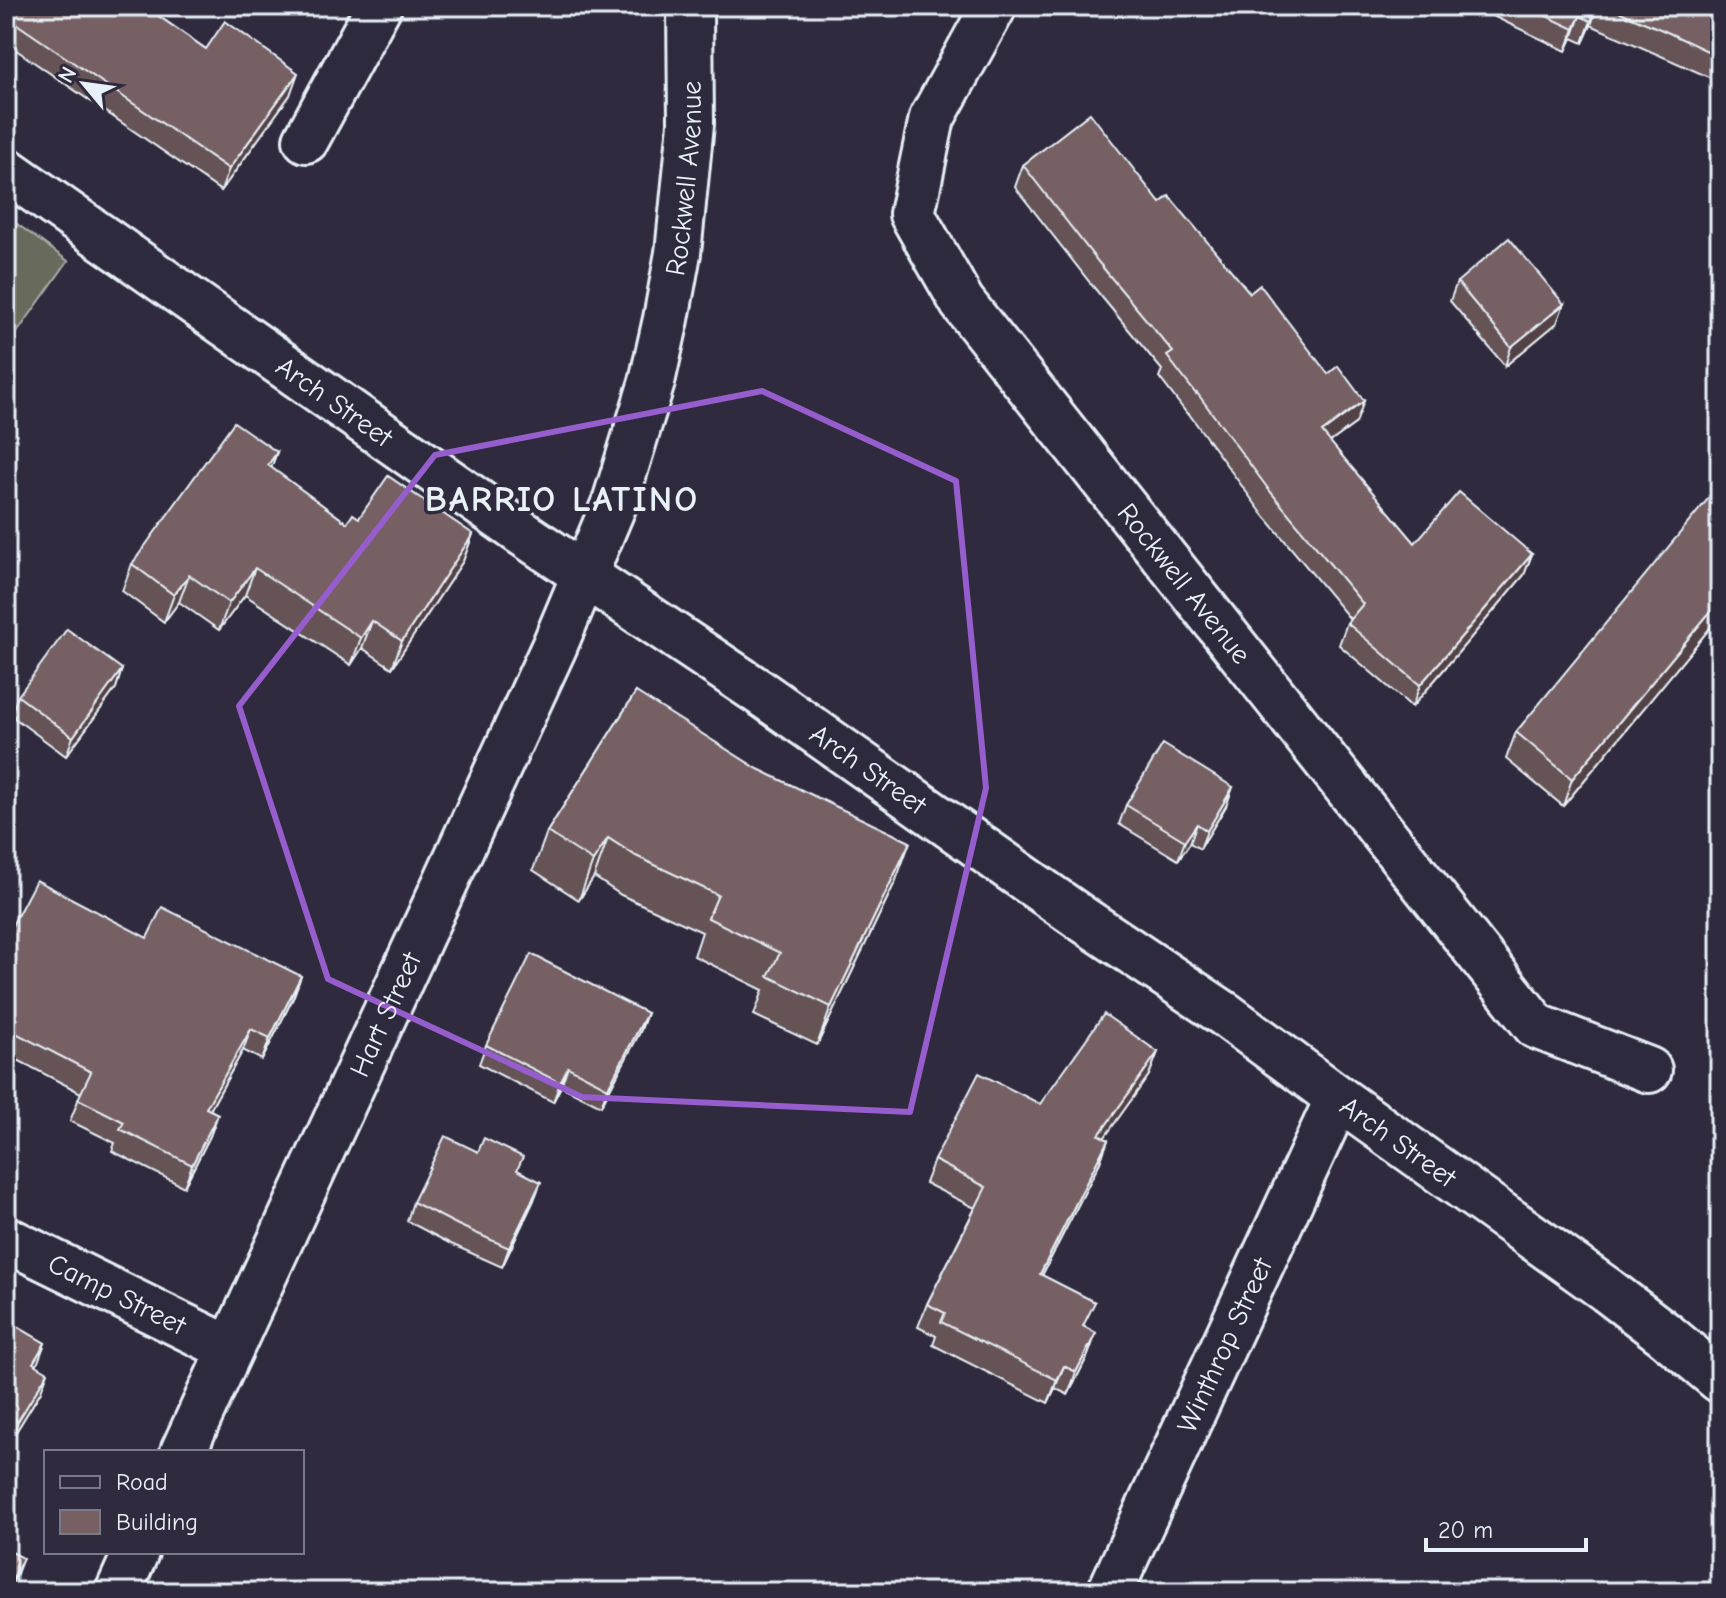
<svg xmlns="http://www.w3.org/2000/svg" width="1726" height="1598" viewBox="0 0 1726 1598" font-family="'Comic Neue',sans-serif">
  <rect width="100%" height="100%" fill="#2f2a3d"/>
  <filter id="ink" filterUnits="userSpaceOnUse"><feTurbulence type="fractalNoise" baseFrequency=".0125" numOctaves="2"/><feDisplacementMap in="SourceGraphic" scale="16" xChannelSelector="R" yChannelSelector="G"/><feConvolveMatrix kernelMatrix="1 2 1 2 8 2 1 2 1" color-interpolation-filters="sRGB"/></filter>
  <g filter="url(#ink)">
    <polygon fill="#686a5b" stroke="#a8aeaa" stroke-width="2" points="6,216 68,261 6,348"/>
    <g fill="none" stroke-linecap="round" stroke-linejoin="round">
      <defs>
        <g id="street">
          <path id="s1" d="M994,6L932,118L912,214L962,302L1536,1026L1649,1070"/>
          <polyline points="306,140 379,6"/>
          <path id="s2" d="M6,1239L230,1349"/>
          <path id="s3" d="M1110,1592L1338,1098"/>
        </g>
        <g id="secondary">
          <path id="s4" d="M6,170L522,533L762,694L1081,918L1226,1015L1338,1098L1607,1290L1666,1335L1720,1380"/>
          <path id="s5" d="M183,1452L554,647L615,502L652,382L666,319L678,253L691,124L690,6"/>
          <polyline points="118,1592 136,1552"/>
        </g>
      </defs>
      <use href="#street" stroke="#e8f1f8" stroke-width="50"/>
      <use href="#secondary" stroke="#e8f1f8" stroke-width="50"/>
      <use href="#street" stroke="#2f2a3d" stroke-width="44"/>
      <use href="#secondary" stroke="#2f2a3d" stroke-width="44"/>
    </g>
    <g fill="#655355" stroke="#e8f1f8" stroke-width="2">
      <polygon points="6,6 144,6 206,49 290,95 221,191 6,43 6,35 9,27 6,25"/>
      <polygon points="1472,6 1720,6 1720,82 1591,25 1583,43 1572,38 1566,51"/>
      <polygon points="1023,165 1160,203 1356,423 1330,442 1415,543 1532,554 1524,575 1412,707 1339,645 1347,623 1350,619 1261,512 1189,414 1188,415 1159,377 1162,370 1091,284 1015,187"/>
      <polygon points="1457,282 1557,323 1505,366 1450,301"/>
      <polygon points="277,452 271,468 347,523 359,518 473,534 463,561 392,668 362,648 351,665 245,595 219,630 179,602 164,622 122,591 132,564"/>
      <polygon points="1720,491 1720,616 1563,806 1506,759 1516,732"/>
      <polygon points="122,669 116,688 66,756 13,717 6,734 6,712 11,714 18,696"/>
      <polygon points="636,692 896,880 817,1045 754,1015 763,990 694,956 702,932 621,895 594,877 579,900 533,870 547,832"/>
      <polygon points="1233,787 1226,806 1200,849 1190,843 1178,860 1119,824 1126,805"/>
      <polygon points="6,937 147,938 301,976 293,998 262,1060 243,1050 210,1110 218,1114 210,1136 184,1187 112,1151 115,1143 70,1121 81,1093 6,1054"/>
      <polygon points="647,1013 640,1032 601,1106 561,1086 553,1102 479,1064 486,1045"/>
      <polygon points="1158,1052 1149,1075 1104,1138 1108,1140 1100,1162 1042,1275 1085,1327 1096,1333 1088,1355 1068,1395 1055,1388 1048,1403 933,1345 936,1336 918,1327 927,1304 975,1208 925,1183 934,1160 1040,1104"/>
      <polygon points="518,1171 534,1200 502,1267 451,1244 407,1221 413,1202"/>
      <polygon points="6,1320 45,1343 36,1365 41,1391 11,1440 6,1437"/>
    </g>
    <g fill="#534345" stroke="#e8f1f8" stroke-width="2">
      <polygon points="1598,6 1591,25 1583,43 1591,21"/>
      <polygon points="1580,16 1572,38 1566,51 1574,29"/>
      <polygon points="298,73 290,95 221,191 229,169"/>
      <polygon points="1564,304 1557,323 1505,366 1511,347"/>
      <polygon points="1364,401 1356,423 1314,454 1322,432"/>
      <polygon points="277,452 267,479 268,465"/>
      <polygon points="473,534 463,561 392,668 402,641"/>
      <polygon points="1532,554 1524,575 1412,707 1420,685"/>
      <polygon points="255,568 245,595 219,630 229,603"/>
      <polygon points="189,575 179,602 164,622 174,595"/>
      <polygon points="1720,600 1720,616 1563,806 1572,779"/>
      <polygon points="372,621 362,648 351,665 361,638"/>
      <polygon points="122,669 116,688 66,756 73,737"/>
      <polygon points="1233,787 1226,806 1200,849 1207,831"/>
      <polygon points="1197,824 1190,843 1178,860 1185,841"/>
      <polygon points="608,838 594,877 579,900 593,861"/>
      <polygon points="910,842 896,880 817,1045 831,1007"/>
      <polygon points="301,976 293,998 262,1060 270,1038"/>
      <polygon points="647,1013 640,1032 601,1106 608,1088"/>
      <polygon points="251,1029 243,1050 199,1130 206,1108"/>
      <polygon points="1158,1052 1149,1075 1090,1158 1099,1135"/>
      <polygon points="568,1067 561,1086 553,1102 560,1083"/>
      <polygon points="218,1114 210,1136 184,1187 192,1165"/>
      <polygon points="1108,1140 1100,1162 1031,1297 1040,1274"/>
      <polygon points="541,1182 534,1200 502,1267 509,1248"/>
      <polygon points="1096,1333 1088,1355 1068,1395 1076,1372"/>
      <polygon points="45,1343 38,1362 26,1381 33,1363"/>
      <polygon points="1064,1366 1055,1388 1048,1403 1057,1380"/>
      <polygon points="48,1372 41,1391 11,1440 18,1421"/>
      <polygon points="23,1558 16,1576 8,1592 6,1592"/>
    </g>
    <g fill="#766063" stroke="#e8f1f8" stroke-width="2">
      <polygon points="18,6 144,6 206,49 225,21 298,73 229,169 11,20 19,7"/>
      <polygon points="1525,6 1598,6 1591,21 1580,16 1574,29"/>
      <polygon points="1606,6 1720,6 1720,57 1667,32"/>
      <polygon points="1090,113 1160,203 1169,196 1250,293 1260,285 1328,374 1338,366 1364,401 1322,432 1415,543 1459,492 1532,554 1420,685 1347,623 1363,604 1269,490 1197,393 1196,394 1167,356 1173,352 1099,263 1023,165"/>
      <polygon points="1509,238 1564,304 1511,347 1457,282"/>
      <polygon points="234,422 277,452 268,465 347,523 353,514 359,518 388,476 473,534 402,641 372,621 361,638 255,568 229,603 189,575 174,595 132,564"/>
      <polygon points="1717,488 1720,491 1720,600 1572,779 1516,732"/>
      <polygon points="67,629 122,669 73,737 18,696"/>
      <polygon points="636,692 758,769 910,842 831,1007 768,976 780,953 708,918 718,895 636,856 608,838 593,861 547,832"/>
      <polygon points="6,712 14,716 6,729"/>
      <polygon points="1163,744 1233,787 1207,831 1197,824 1185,841 1126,805"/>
      <polygon points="36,880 147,938 162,907 301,976 270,1038 251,1029 206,1108 218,1114 192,1165 120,1129 124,1122 78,1099 91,1072 6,1028 6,937"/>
      <polygon points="531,954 647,1013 608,1088 568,1067 560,1083 486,1045"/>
      <polygon points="1104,1014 1158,1052 1099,1135 1108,1140 1040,1274 1095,1302 1083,1326 1096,1333 1076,1372 1064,1366 1057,1380 941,1322 945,1313 927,1304 986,1187 934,1160 979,1073 1040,1104"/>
      <polygon points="445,1136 478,1152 484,1138 523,1157 517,1170 541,1182 509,1248 458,1225 413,1202"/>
      <polygon points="6,1320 45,1343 33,1363 48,1372 18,1421 11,1417 9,1419 6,1417"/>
      <polygon points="6,1549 23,1558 6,1592"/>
    </g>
  </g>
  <path fill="none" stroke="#965dcd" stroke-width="6" stroke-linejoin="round" d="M762,391L956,481L986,788L910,1112L582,1097L328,979L239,706L435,455Z"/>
  <g text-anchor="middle" stroke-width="7" stroke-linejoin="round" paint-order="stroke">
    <g font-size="28" fill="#e8f1f8" stroke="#2f2a3d">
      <text dy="10" stroke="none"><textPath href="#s5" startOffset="1376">Rockwell Avenue</textPath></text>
      <text dy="10" stroke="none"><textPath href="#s4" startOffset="402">Arch Street</textPath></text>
      <text dy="10" stroke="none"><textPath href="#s1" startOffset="686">Rockwell Avenue</textPath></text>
      <text dy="10" stroke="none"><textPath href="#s4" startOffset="1050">Arch Street</textPath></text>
      <text dy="10" stroke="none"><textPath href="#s5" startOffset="482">Hart Street</textPath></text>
      <text dy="10" stroke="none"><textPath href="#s4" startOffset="1698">Arch Street</textPath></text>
      <text dy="10" stroke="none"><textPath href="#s2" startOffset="124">Camp Street</textPath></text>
      <text dy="10" stroke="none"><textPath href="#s3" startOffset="272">Winthrop Street</textPath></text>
    </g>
    <g font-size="36" font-weight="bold" letter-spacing="2" fill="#e8f1f8" stroke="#2f2a3d">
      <text x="562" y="511">BARRIO LATINO</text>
    </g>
  </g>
  <rect width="1726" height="1598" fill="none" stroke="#2f2a3d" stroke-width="32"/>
  <rect x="16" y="16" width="1694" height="1566" fill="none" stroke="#e8f1f8" stroke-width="3" filter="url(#ink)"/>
  <rect x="44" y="1450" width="260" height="104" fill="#2f2a3d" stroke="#797a88" stroke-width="2"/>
  <rect x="60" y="1476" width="40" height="12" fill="#2f2a3d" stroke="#797a88" stroke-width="2"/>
  <text x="116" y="1490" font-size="24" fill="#e8f1f8">Road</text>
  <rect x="60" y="1510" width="40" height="24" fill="#766063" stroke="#797a88" stroke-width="2"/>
  <text x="116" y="1530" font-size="24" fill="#e8f1f8">Building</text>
  <g transform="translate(84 84) rotate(299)" stroke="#2f2a3d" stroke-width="6" paint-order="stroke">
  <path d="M0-6L14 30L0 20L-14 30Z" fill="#e8f1f8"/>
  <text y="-12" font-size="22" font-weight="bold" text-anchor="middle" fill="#e8f1f8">N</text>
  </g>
  <path d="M1426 1538v12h160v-12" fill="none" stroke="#e8f1f8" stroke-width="4"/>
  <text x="1438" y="1538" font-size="24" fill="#e8f1f8" stroke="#2f2a3d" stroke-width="6" paint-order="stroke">20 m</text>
</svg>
